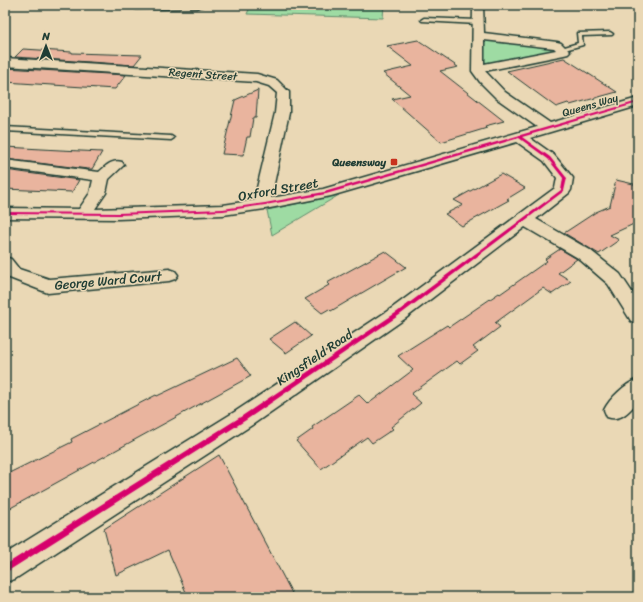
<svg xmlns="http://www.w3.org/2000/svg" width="643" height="602" viewBox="0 0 643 602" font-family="Sriracha,sans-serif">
  <rect width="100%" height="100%" fill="#ead8b5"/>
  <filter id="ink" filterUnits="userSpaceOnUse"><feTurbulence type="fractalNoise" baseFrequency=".025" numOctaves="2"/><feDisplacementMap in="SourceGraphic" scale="8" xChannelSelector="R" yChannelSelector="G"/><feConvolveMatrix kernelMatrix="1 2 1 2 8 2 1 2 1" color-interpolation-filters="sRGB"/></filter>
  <g filter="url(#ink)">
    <g fill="#9edba3" stroke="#5e8c6c">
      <polygon points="251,5 384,5 383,18 247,14"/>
      <polygon points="545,5 638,5 638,10"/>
      <polygon points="477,36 557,45 564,52 478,71"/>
      <polygon points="339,195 272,235 267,210"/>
    </g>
    <g fill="#e9b49e" stroke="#1f3d34">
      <polygon points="418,40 458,67 440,71 504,121 485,126 487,128 441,142 392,99 410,95 383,73 413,66 387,46"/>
      <polygon points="23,49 72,52 72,53 142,55 134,65 15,57"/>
      <polygon points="564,58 617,92 570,105 568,103 556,107 507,71"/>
      <polygon points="5,68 126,75 115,89 5,82"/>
      <polygon points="258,90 256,118 253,118 250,137 247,137 243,155 222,154 235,100"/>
      <polygon points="5,147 60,150 102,152 92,169 88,169 5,159"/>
      <polygon points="5,170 79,180 72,192 5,189"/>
      <polygon points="501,174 525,188 507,199 509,200 462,226 445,214 463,205 454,200"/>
      <polygon points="616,180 638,185 638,222 610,235 619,240 599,254 564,233 596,212 610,206"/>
      <polygon points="560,249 577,259 558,273 571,281 552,294 543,288 495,323 500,327 473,347 478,351 460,364 457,361 411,394 421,403 391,427 393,429 372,443 367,437 321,469 296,441 313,429 312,427 359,395 368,404 413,370 398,356 447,325 449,327 499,293 500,294 547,261 545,259"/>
      <polygon points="385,251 406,267 331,311 329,309 322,313 305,299 329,285 327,283"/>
      <polygon points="295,322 311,336 286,353 269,339"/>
      <polygon points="237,358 251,376 5,511 5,475 72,442 71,439 156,395 157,396"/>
      <polygon points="219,455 294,597 188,597 168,550 116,575 104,529"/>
    </g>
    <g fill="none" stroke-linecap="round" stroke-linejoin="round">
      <defs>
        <g id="lane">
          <polygon points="115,5 137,7 204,5 197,8 137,9"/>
          <polygon points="424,18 477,20 480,22 477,24 422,21 421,20"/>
          <polygon points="610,32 613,34 612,35 582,36 583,45 561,51 558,49 578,43 577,33"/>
          <polygon points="5,127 171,136 174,138 171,140 5,131"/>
        </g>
        <g id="street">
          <path d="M473,5H483L484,33L557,42L561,43L570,52L568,54L564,55L485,71L505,92L550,123L638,98V106L530,138L554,155L573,178L571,190L569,193L536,219L590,250L620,274L638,301V323L631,321L608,284L578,258L525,227L406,318L252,425L15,579L5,582V554L236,411L392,308L555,188L557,178L544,161L517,142L331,196L265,209L223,215L118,219L5,218V208L79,209L90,193L93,180L5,168V160L99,172C106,166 112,159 122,162L124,165L109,179L106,193L95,209L223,205L256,200L255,196L275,113L277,93L269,86L256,82L5,66V58L257,74L277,80L289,92V113L271,198L323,189L537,127L496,98L480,82L472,71ZM484,40L554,48L556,50L484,64Z"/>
          <polygon points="5,257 11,259 19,269 49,279 169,269 175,271 178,275 175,279 169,281 48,293 7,277 5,275"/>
          <path d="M638,379V402C628,411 622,422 607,417L604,410C610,398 625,384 638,379Z"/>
        </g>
      </defs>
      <use href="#lane" stroke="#1f3d34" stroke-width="3"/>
      <use href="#street" stroke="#1f3d34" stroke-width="3"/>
      <use href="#lane" fill="#ead8b5" fill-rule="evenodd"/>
      <use href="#street" fill="#ead8b5" fill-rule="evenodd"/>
      <defs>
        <polygon id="cycleway" points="638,101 638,103 522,137 550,157 566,177 567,178 564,191 401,314 246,420 5,573 5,565 242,416 397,312 561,190 563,178 548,159 519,138 326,194 265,205 223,211 118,215 5,214 5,212 118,213 223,209 265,203 324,192"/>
      </defs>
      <use href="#cycleway" stroke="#ead8b5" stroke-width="3"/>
      <use href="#cycleway" fill="#d6006c" fill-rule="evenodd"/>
    </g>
  </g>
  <rect fill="#c8321e" stroke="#ead8b5" stroke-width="1.5" x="390" y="158" width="8" height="8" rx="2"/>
  <g text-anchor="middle" stroke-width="3" stroke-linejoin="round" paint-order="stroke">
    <g font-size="11" fill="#1f3d34" stroke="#ead8b5">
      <text transform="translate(203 74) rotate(4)" y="4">Regent Street</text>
      <text transform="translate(590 105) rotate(-16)" y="4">Queens Way</text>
    </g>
    <g font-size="11" font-weight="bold" fill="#1f3d34" stroke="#ead8b5" text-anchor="end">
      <text x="386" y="166">Queensway</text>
    </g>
    <g font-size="13" fill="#1f3d34" stroke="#ead8b5">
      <text transform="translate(278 189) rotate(-10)" y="5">Oxford Street</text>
      <text transform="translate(108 280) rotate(-5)" y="5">George Ward Court</text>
      <text transform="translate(314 357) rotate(-34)" y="5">Kingsfield Road</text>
    </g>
  </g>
  <rect width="643" height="602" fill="none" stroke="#ead8b5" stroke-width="20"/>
  <rect x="10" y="10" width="623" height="582" fill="none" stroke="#1f3d34" stroke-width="1.5" filter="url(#ink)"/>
  <g transform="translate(46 46)" stroke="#ead8b5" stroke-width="3" paint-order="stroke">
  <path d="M0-3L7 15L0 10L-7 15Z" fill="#1f3d34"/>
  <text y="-6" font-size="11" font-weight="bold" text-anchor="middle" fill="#1f3d34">N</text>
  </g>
</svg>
